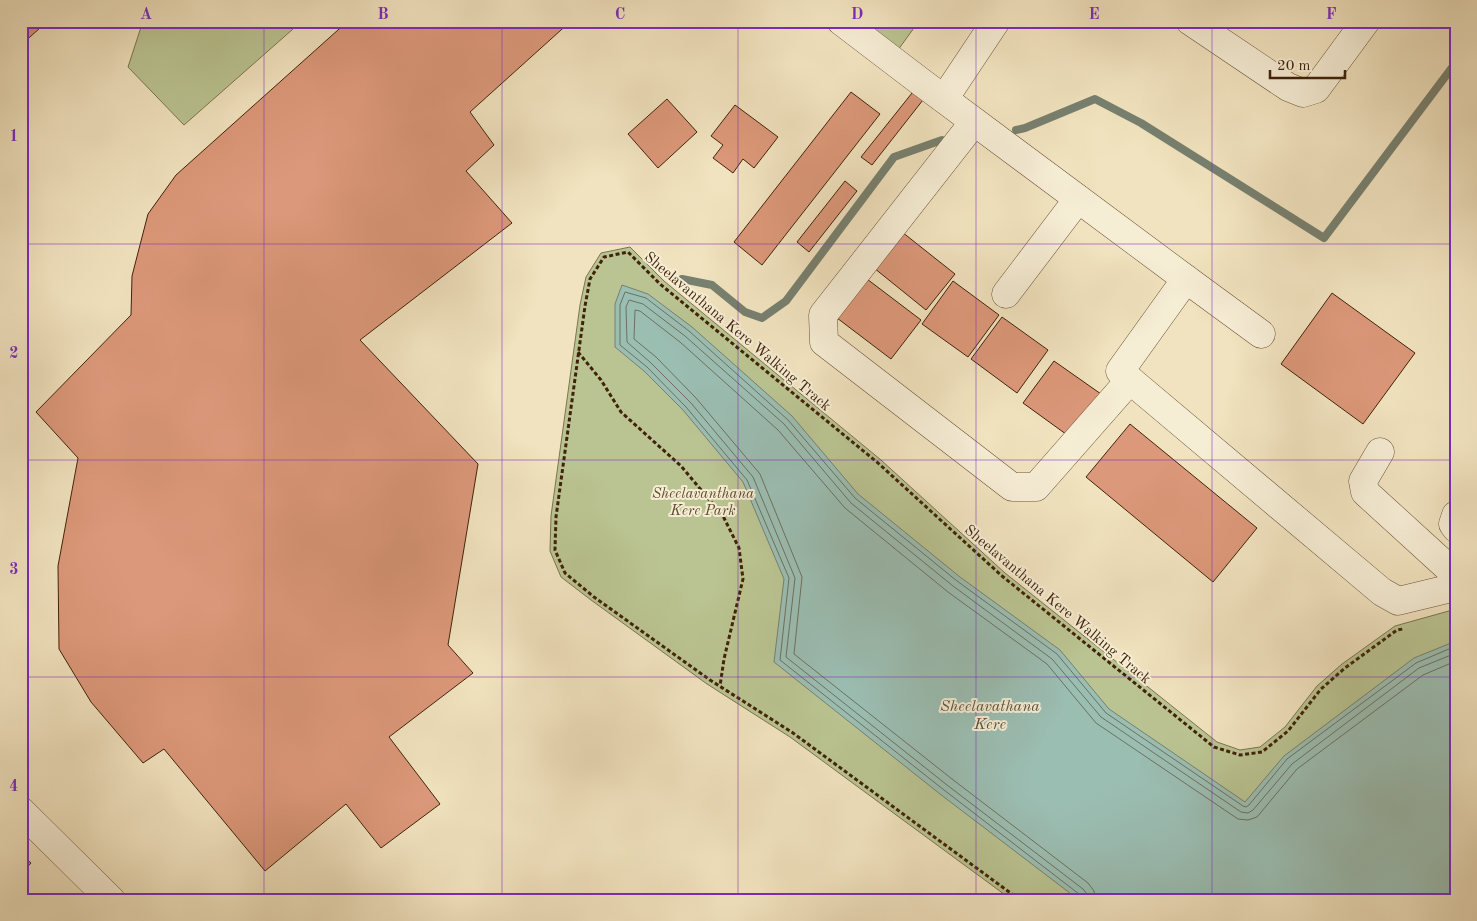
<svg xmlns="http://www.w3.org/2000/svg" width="1477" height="921" viewBox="0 0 1477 921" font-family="'Old Standard TT',serif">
  <rect width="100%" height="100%" fill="#f1e3bf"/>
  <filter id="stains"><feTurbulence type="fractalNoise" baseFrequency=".004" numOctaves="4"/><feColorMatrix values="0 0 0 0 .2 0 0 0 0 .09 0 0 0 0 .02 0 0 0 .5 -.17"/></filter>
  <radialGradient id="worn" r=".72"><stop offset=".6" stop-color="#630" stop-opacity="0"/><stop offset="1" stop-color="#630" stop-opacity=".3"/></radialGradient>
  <g fill="#bac492" stroke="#7d744e">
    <polygon points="143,21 297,21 293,29 184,125 128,67"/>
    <polygon points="854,21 919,21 898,50"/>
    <polygon points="630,247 664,281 881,460 1005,573 1217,742 1240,750 1260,747 1285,727 1317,686 1342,664 1395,626 1456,609 1456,900 1012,900 790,737 707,684 591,600 561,577 550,551 551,516 580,305 586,277 601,253"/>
  </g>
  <polygon fill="#9bbeb3" stroke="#77806f" points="622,285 648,294 692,327 792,416 858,494 960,577 1060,650 1109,709 1245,802 1284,756 1414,658 1456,641 1456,900 1079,900 940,794 774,662 784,579 743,482 683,410 644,371 615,347 615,304"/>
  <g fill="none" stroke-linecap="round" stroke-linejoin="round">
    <g stroke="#6e705e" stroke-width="1">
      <polyline points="1081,900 1079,894 944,790 780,660 789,578 747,480 686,407 647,367 620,345 620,305 625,292 646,298 689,331 788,420 855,498 957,581 1057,654 1106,713 1243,806 1246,807 1249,805 1287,759 1416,663 1456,646"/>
      <polyline points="1088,900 1087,894 1083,889 947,785 786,657 795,578 753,477 691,403 651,363 627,342 626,307 629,300 643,304 685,336 784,424 851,503 953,586 1052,659 1101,717 1241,812 1248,813 1253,810 1292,764 1419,668 1456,653"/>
      <polyline points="1095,900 1094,891 1088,883 952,779 794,654 802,577 760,474 696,398 656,357 634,339 635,310 640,311 680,342 778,430 845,508 948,592 1047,664 1096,723 1238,819 1248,820 1257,817 1297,769 1423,675 1456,661"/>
    </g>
    <g stroke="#77806f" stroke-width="8">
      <polyline points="1016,130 1025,128 1095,99 1141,123 1324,238 1454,65 1456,60"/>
      <polyline points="682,279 712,285 745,312 762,318 786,301 894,157 942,140"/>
    </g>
  </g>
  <g fill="#dc987a" stroke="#40230a">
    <polygon points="21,21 34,21 40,28 21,45"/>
    <polygon points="348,21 571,21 470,112 494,145 466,171 512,223 360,340 478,464 448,645 473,673 389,737 440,804 381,848 346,804 265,871 164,749 143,763 91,702 59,649 58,566 78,458 36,412 131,315 132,276 148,214 176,175"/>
    <polygon points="920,83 930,91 872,165 861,157"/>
    <polygon points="851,92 880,114 762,265 734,242"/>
    <polygon points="667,99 697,132 658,168 628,134"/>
    <polygon points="735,105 778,137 754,168 743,159 733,173 713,158 723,145 711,136"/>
    <polygon points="845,181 857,191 809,252 797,242"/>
    <polygon points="902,232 955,274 926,310 874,268"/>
    <polygon points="867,279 921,320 891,359 837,318"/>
    <polygon points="953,281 999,315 968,357 922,324"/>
    <polygon points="1332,293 1415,353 1363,424 1281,364"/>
    <polygon points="1002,317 1048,350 1017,393 971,359"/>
    <polygon points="1054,361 1101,394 1070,437 1023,403"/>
    <polygon points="1130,424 1257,528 1213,582 1086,477"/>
    <polygon points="21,854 31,863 21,874"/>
  </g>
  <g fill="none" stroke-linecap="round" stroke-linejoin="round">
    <defs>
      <g id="minor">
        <polyline points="841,21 921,82 1186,279 1120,371 1130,380 1382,592 1398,601 1456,587"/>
        <polyline points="1190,21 1288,87 1303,93 1316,89 1366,21"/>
        <polyline points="944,99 996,21"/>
        <polyline points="974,122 823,315 824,342 1012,487 1036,487 1130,380"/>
        <polyline points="1186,279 1261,334"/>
        <polyline points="1006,294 1078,199"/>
        <polyline points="1380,452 1363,481 1365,492 1456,575"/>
        <polyline points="1456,515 1453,524 1456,528"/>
        <polyline points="21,811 111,900"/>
      </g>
    </defs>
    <use href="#minor" stroke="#6c5337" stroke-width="29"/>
    <g stroke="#40230a" stroke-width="3" stroke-dasharray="4 2.5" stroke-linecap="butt">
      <polyline points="578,352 601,380 621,412 681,466 723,516 739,548 743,579 724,659 720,686"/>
      <polyline points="1020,900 793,733 710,680 594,597 565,573 555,550 556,517 585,306 590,279 604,257 628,252 660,284 878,463 1002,576 1214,747 1240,755 1262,752 1288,731 1321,689 1345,668 1397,630 1403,629"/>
    </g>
    <use href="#minor" stroke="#f6edd5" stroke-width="28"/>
  </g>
  <path fill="none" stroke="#7b2cbf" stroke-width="1" stroke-opacity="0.55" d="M264,21V900M502,21V900M738,21V900M976,21V900M1212,21V900M21,244H1456M21,460H1456M21,677H1456"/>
  <g text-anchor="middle" stroke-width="4" stroke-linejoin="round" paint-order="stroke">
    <g font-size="15" fill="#40230a" stroke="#f6edd5">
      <text transform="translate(738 331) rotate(40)" y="5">Sheelavanthana Kere Walking Track</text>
      <text transform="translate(1058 604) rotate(40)" y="5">Sheelavanthana Kere Walking Track</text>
    </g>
    <g font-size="15" font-style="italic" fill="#5e4b2c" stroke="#f6edd5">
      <text x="703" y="498">Sheelavanthana<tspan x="703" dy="17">Kere Park</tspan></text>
    </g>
    <g font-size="16" font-style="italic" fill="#5b523d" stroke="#f6edd5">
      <text x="990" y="711">Sheelavathana<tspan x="990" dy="18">Kere</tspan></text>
    </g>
  </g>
  <rect width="1477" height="921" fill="none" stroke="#f1e3bf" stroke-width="55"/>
  <path d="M1270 70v8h75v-8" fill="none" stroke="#40230a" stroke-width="2.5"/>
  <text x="1277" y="70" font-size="15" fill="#40230a" stroke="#f6edd5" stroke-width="4" paint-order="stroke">20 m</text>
  <rect x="28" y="28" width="1422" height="866" fill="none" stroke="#7b2cbf" stroke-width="2"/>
  <g font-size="16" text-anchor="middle" font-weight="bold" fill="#7b2cbf">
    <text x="146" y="19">A</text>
    <text x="383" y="19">B</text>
    <text x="620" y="19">C</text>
    <text x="857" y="19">D</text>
    <text x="1094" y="19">E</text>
    <text x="1331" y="19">F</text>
    <text x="14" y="141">1</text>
    <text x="14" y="358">2</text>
    <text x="14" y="574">3</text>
    <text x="14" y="791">4</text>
  </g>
  <rect width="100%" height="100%" filter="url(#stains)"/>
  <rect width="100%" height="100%" fill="url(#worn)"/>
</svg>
